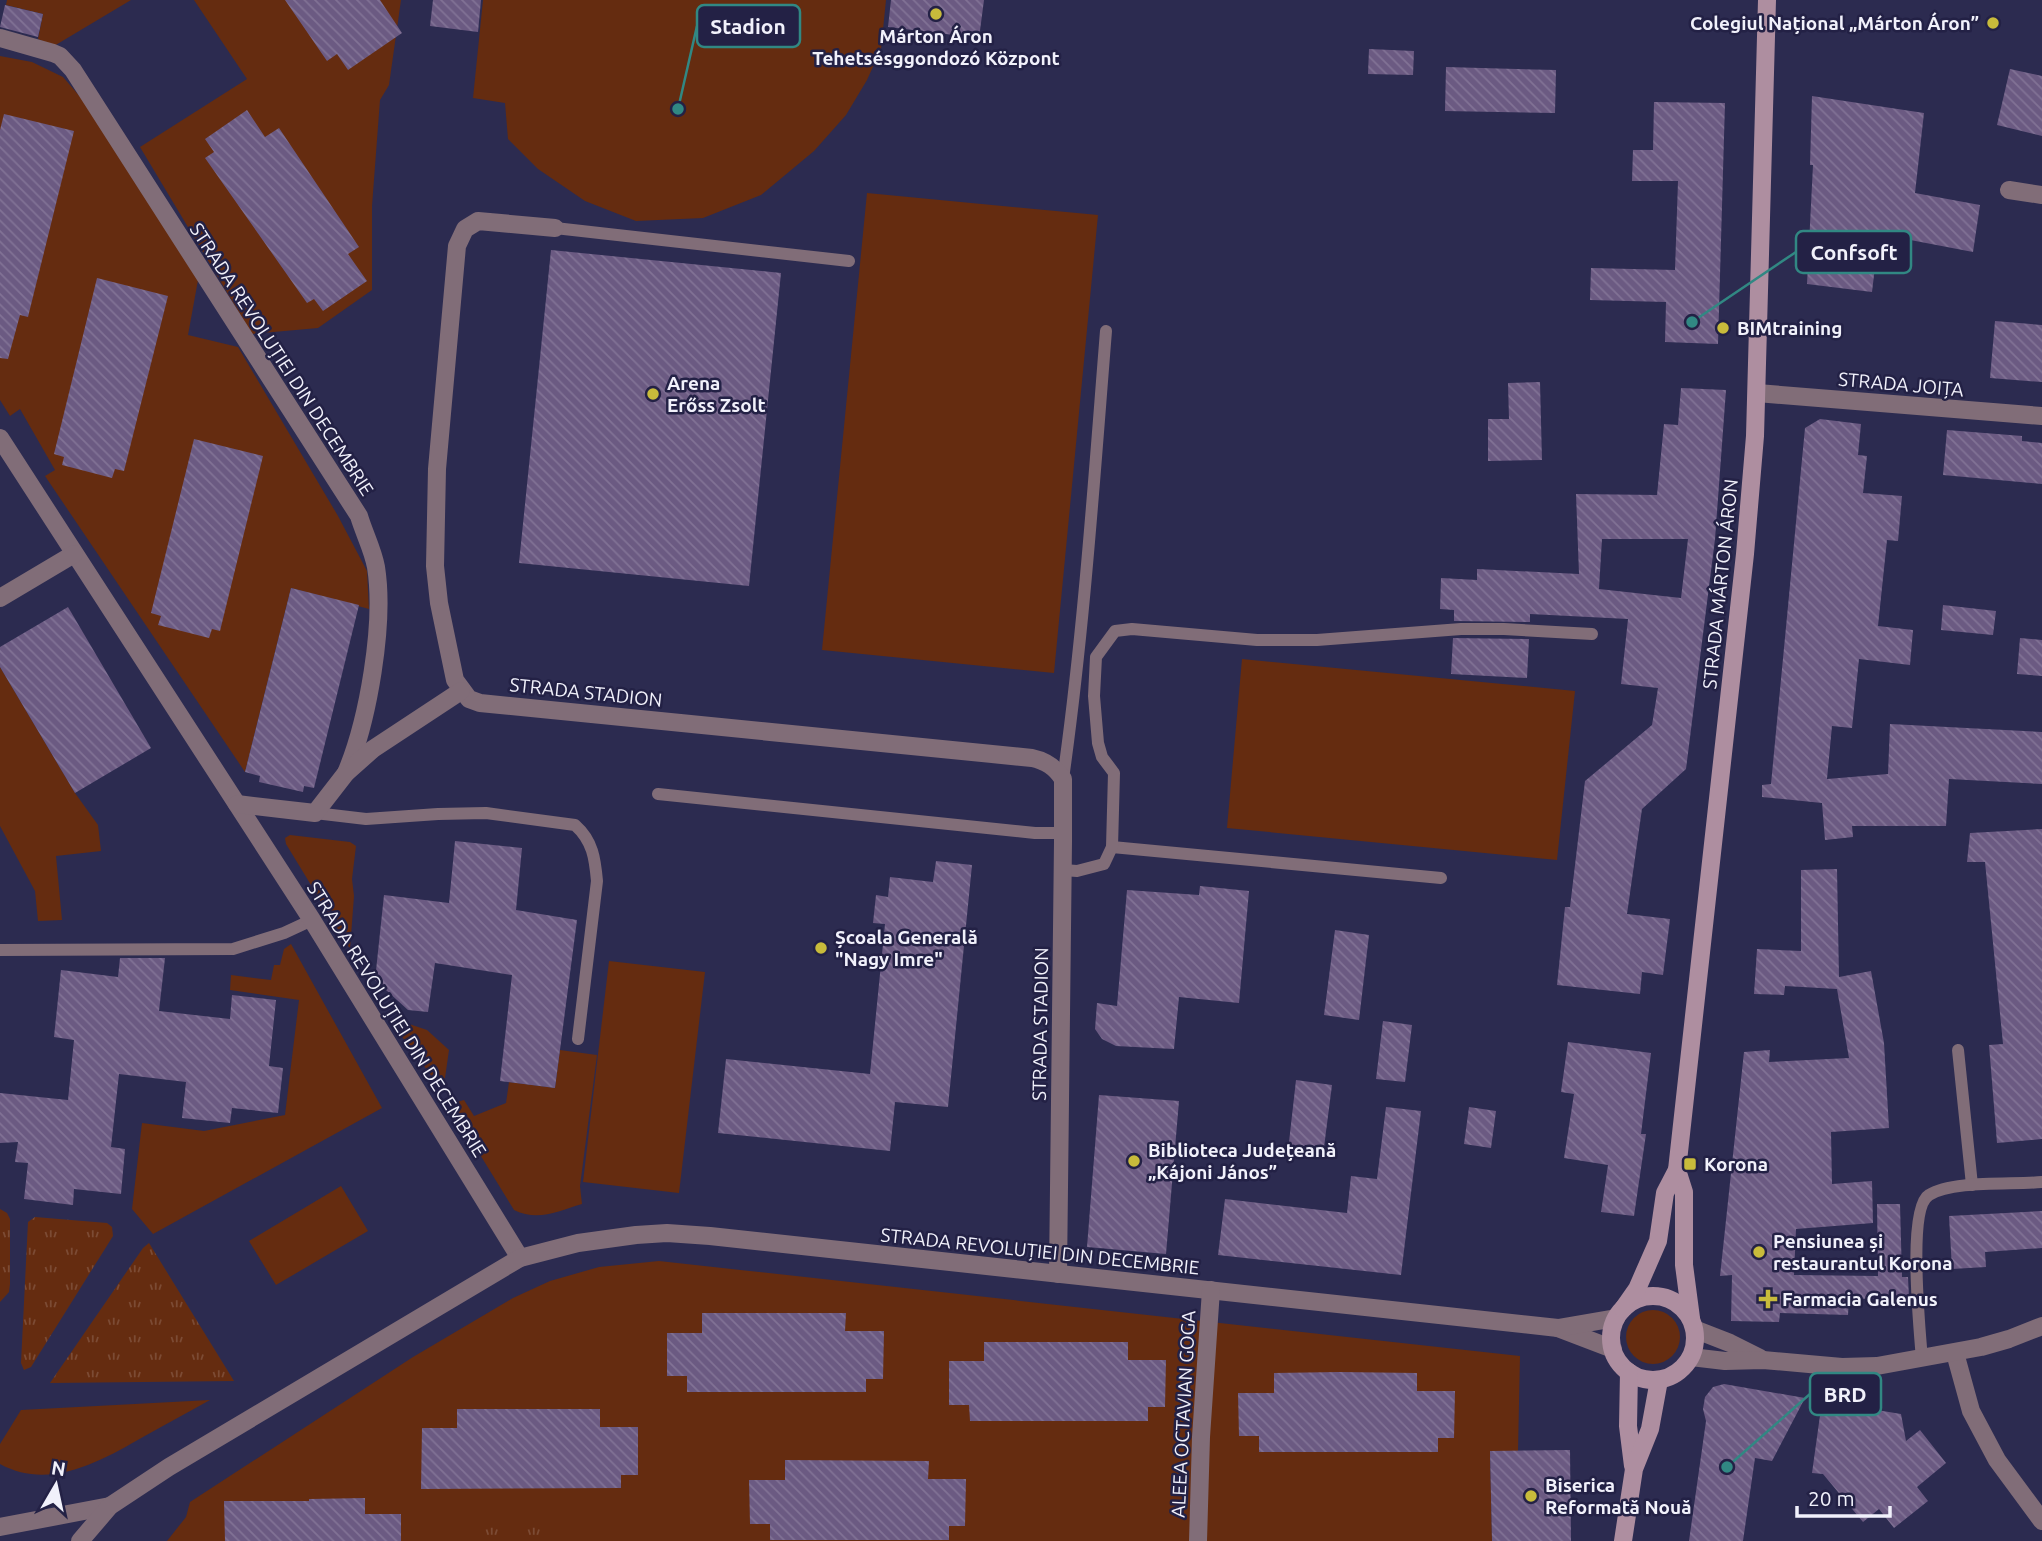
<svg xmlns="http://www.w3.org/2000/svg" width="2042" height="1541" viewBox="0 0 2042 1541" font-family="Ubuntu,sans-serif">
  <defs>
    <pattern id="park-tufts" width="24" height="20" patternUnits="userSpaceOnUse" patternTransform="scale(1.75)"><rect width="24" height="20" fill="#652c10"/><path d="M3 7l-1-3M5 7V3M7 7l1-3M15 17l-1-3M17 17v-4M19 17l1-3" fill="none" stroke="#7c4b34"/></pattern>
    <pattern id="building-back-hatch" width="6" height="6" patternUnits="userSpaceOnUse" patternTransform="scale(1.75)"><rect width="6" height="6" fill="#6b5a82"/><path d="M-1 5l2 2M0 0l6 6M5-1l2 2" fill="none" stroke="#817295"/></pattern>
  </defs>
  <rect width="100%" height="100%" fill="#2c2b50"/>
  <g fill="#652c10">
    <polygon points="7,0 131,0 54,46 38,39 43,14 6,5"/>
    <polygon points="194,0 401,0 389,85 380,100 372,206 372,290 318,328 252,334 140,147 247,79"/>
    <polygon points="483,0 886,0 881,49 867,80 846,115 814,151 761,195 703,218 636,221 585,201 538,169 508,139 505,103 473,98"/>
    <polygon points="0,56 32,62 63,77 95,114 198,280 188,335 238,347 338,516 367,571 369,609 291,588 245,772 45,476 55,470 20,409 10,416 0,400"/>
    <polygon points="867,193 1098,215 1054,673 822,650"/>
    <polygon points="1242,659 1575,691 1557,860 1227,828"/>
    <polygon points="0,667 75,793 98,825 101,851 56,856 62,920 38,921 35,891 0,826"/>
    <polygon points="290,835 350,842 356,846 352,879 354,896 350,949 286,844 285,838"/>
    <polygon points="291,944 382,1108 153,1234 132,1209 142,1123 204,1131 285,1115 299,1000 230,990 231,975 271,980 274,965 280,965 284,949"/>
    <polygon points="609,961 705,972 679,1193 583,1182"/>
    <polygon points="400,1021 427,1030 449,1050 445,1078 436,1082 394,1026"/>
    <path d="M560,1050L597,1055L580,1186L582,1204C558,1211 538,1222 514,1210L452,1109L457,1102L464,1100L474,1116L506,1103L509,1082L555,1088Z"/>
    <polygon points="341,1186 368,1231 276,1285 249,1241"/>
    <polygon points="659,1261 1520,1356 1518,1451 1490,1452 1492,1541 167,1541 186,1517 190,1502 413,1357 513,1298 550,1281 599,1267"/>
    <circle cx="1653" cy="1337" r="27"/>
    <path d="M210,1400C188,1412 165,1425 143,1437C101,1461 49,1491 0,1464V1444L21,1410Z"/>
  </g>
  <g fill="url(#park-tufts)">
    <polygon points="0,1209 7,1213 10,1219 10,1284 9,1292 0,1302"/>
    <polygon points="35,1217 107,1223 112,1227 113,1236 31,1367 24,1370 21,1363 28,1222"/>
    <polygon points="149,1243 234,1381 50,1383 143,1248"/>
    <polygon points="473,1523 546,1523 546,1541 481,1541"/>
  </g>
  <g fill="url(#building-back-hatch)" fill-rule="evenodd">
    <polygon points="285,0 380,0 402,33 348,70 337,54 327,61"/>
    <polygon points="433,0 481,0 478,32 430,26"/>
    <polygon points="891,0 984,0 979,38 888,27"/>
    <polygon points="5,5 43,14 38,37 0,27"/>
    <polygon points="1369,49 1414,51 1413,75 1368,74"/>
    <polygon points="1446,67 1556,70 1555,113 1445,111"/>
    <polygon points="2010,69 2042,76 2042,136 1997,125"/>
    <polygon points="1812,96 1924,113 1915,193 1980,205 1973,252 1879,234 1872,292 1807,284 1813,165 1810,165"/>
    <polygon points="1654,102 1725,103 1718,344 1665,342 1666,302 1590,300 1591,268 1675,270 1678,181 1632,181 1633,150 1653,150"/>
    <polygon points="247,110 265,137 279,128 359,247 348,254 367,281 323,311 314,299 307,303 205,158 214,152 205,139"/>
    <polygon points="4,114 74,131 28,317 20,315 8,359 0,358 0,130"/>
    <polygon points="551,250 781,273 749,586 519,563"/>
    <polygon points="97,278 168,296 124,471 115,469 112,478 62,465 64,457 54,454"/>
    <polygon points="1995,321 2042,325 2042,382 1990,378"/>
    <polygon points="1540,382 1542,460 1488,461 1488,419 1509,419 1508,383"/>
    <path d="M1681,388L1726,390L1715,539L1686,769L1642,809L1627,914L1670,919L1663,975L1642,972L1640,994L1557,985L1565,907H1570L1585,781L1652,725L1658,688L1621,684L1628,619L1530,614V622L1454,621V610L1440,609L1441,578L1477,580V569L1579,574L1576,494L1657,495L1664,424L1678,425ZM1602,539H1688L1681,598L1599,589Z"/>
    <polygon points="1820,419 1861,424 1858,455 1867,456 1863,493 1902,496 1898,541 1887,540 1878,626 1913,630 1910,665 1859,659 1852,728 1832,726 1827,779 1888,774 1890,724 2042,732 2042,784 1949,779 1946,826 1852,826 1853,837 1825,840 1822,803 1762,797 1762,785 1771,784 1805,428"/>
    <polygon points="1947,430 2022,436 2022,441 2042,443 2042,484 1943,475"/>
    <polygon points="194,439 263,456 220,631 212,629 209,638 158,625 161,616 151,613"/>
    <polygon points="291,588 359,605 314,788 304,786 303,792 259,782 260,776 245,772"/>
    <polygon points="1943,605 1996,611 1993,635 1941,630"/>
    <polygon points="68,607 151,748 75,793 0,667 0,647"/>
    <polygon points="1453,638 1529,639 1527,678 1451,674"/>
    <polygon points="2020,638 2042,640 2042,676 2017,674"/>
    <polygon points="2042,829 2042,1139 1997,1143 1989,1045 2003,1044 1985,862 1967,862 1970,833"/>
    <polygon points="455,841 522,848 516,910 577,920 555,1088 500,1081 512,975 435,963 428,1012 408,1010 375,980 384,895 449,903"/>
    <polygon points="936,861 972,865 948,1107 895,1102 890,1151 718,1133 726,1059 870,1074 885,924 873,923 876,895 888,897 890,877 933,882"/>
    <polygon points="1837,869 1839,977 1871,971 1884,1043 1889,1128 1831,1132 1832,1184 1872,1181 1873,1223 1796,1229 1794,1275 1878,1276 1877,1204 1900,1204 1902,1277 1908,1277 1909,1298 1849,1299 1848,1315 1780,1313 1779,1322 1731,1321 1732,1275 1720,1276 1744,1052 1770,1050 1769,1062 1849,1058 1837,989 1785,986 1784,995 1754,994 1757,949 1801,951 1801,870"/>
    <polygon points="1200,886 1249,891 1239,1003 1179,997 1174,1049 1116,1046 1102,1039 1095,1029 1097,1003 1117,1006 1127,890 1199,895"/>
    <polygon points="1335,930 1369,935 1359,1020 1324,1015"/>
    <polygon points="120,958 165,958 159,1011 230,1019 232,995 276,1000 269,1066 283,1068 278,1113 232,1108 230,1123 182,1118 186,1082 119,1074 111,1147 125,1149 121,1194 74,1189 73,1205 24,1199 28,1163 15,1162 18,1142 0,1143 0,1093 68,1100 74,1040 54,1037 61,970 118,977"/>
    <polygon points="1383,1021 1412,1025 1405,1082 1376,1079"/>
    <polygon points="1568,1042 1651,1053 1641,1134 1646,1134 1634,1216 1601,1212 1608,1165 1564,1158 1574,1094 1561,1092"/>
    <polygon points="1296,1080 1332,1085 1323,1155 1288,1151"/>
    <polygon points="1099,1095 1179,1101 1166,1254 1087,1247"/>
    <polygon points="1386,1107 1421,1111 1401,1275 1218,1255 1225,1199 1347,1213 1351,1176 1377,1179"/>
    <polygon points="1469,1107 1496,1111 1491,1148 1464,1144"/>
    <polygon points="2042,1211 2042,1248 1985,1252 1986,1267 1952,1269 1949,1216"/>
    <polygon points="702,1313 846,1313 845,1331 884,1331 883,1379 866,1379 866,1392 687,1392 687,1376 667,1376 667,1333 702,1333"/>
    <polygon points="984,1342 1128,1342 1128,1360 1166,1360 1165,1407 1148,1407 1148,1421 970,1421 969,1405 949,1405 949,1361 984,1361"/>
    <polygon points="1339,1372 1417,1373 1417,1391 1455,1391 1454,1438 1438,1438 1438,1452 1259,1452 1259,1436 1239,1436 1238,1393 1274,1393 1274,1373"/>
    <polygon points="1724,1384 1805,1398 1772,1461 1755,1458 1743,1541 1689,1541 1706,1421 1703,1409 1705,1397 1713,1387"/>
    <polygon points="1822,1401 1901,1414 1906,1441 1920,1430 1946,1463 1917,1487 1928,1501 1894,1528 1879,1509 1863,1522 1823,1474 1812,1473"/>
    <polygon points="457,1409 600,1409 600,1427 638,1427 638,1475 621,1475 621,1488 421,1489 422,1428 457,1428"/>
    <polygon points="1570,1450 1571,1541 1492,1541 1490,1451"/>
    <polygon points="785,1460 929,1461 928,1479 966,1479 965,1526 949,1526 949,1540 770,1540 770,1524 750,1524 749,1480 785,1480"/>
    <polygon points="365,1498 365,1514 401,1514 401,1541 225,1541 224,1501 309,1501 309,1499"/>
  </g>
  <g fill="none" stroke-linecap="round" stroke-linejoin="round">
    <g stroke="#816d78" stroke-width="12">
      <polyline points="555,228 849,261"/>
      <path d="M1063,779C1084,630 1094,480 1106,331"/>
      <polyline points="658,794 1035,833 1063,833"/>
      <path d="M315,813L366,819L438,814L486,813L575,825C593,841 595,859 597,881L578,1039"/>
      <polyline points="1112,847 1441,878"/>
      <polyline points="1063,870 1077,871 1104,864 1112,847 1114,773 1102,757 1098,743 1094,696 1096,657 1115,631 1132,629 1257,640 1317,640 1461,629 1504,629 1592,634"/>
      <polyline points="0,950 233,949 284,933 312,920"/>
      <polyline points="1958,1050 1972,1185"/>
      <path d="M1922,1360C1920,1332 1907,1208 1929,1195C1952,1180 2013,1185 2042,1182"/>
    </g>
    <g stroke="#816d78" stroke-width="18">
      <path d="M0,38L53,53L60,56L73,70L359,516C364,533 373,550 376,567C385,624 368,721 346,773"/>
      <polyline points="2009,190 2042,195"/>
      <path d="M555,228L478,221L465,229L457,246L437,469L435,566L439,603L455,680L469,699L480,703L1032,758C1046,761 1055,767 1063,779V842L1058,1274"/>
      <polyline points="1757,393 2042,416"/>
      <polyline points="0,438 312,920 520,1258"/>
      <polyline points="0,598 74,554"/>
      <polyline points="237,804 315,813 346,773 373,749 461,691"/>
      <polyline points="1558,1328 1613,1349"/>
      <polyline points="1955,1353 1971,1411 1997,1460 2042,1521"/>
      <polyline points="0,1527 110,1506"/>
      <polyline points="80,1541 110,1506 169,1467 520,1258 578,1243 636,1235 667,1233 710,1236 1558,1328 1616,1318"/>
      <polyline points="1198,1541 1201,1437 1211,1290"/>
    </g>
    <g stroke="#816d78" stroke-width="18">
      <polyline points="1694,1329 1730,1343 1760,1358"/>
      <polyline points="1691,1357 1725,1361 1763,1360 1842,1367 1877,1366 1981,1347 2009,1339 2042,1326"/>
    </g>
    <g stroke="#ae8ea0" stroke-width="18">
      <polyline points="1677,1170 1684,1192 1684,1265 1691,1318"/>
      <circle cx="1653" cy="1338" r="42"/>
      <polyline points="1623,1309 1637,1289 1658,1241 1665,1193 1677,1170 1745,554 1755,436 1767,0"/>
      <polyline points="1629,1372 1628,1426 1633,1466"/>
      <polyline points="1623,1541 1634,1469 1650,1429 1659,1380"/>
    </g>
  </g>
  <g fill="#c8bb3b" stroke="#232145" stroke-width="2.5">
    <circle cx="936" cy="14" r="7"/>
    <circle cx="1993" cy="23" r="7"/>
    <circle cx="1723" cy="328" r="7"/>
    <circle cx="653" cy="394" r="7"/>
    <circle cx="821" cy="948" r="7"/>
    <circle cx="1134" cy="1161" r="7"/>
    <rect x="1683" y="1157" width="14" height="14" rx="3.5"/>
    <circle cx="1759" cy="1252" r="7"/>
    <path d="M1764.5 1288.5h7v7h7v7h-7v7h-7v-7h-7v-7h7z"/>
    <circle cx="1531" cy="1496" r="7"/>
  </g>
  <g text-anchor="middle" stroke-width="5" stroke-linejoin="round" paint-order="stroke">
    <g font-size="19" font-weight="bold" fill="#f1f1fb" stroke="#232145" text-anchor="start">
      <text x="1979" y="30" text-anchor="end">Colegiul Național „Márton Áron”</text>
      <text x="936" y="43" text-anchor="middle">Márton Áron<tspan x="936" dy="22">Tehetsésggondozó Központ</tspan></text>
      <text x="1737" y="335">BIMtraining</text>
      <text x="667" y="390">Arena<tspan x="667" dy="22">Erőss Zsolt</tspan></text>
      <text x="835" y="944">Școala Generală<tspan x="835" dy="22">"Nagy Imre"</tspan></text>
      <text x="1148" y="1157">Biblioteca Județeană<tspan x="1148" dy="22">„Kájoni János”</tspan></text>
      <text x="1704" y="1171">Korona</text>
      <text x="1773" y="1248">Pensiunea și<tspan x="1773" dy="22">restaurantul Korona</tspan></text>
      <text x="1782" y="1306">Farmacia Galenus</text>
      <text x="1545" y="1492">Biserica<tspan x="1545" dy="22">Reformată Nouă</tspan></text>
    </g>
    <g font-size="19" fill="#f1f1fb" stroke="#232145">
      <text transform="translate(282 359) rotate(57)" y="7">STRADA REVOLUȚIEI DIN DECEMBRIE</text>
      <text transform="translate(1901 384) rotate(5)" y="7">STRADA JOIȚA</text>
      <text transform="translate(1720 584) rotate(-84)" y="7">STRADA MÁRTON ÁRON</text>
      <text transform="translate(586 692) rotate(6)" y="7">STRADA STADION</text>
      <text transform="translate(397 1019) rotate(58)" y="7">STRADA REVOLUȚIEI DIN DECEMBRIE</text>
      <text transform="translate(1040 1024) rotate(-89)" y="7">STRADA STADION</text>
      <text transform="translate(1040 1251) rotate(6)" y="7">STRADA REVOLUȚIEI DIN DECEMBRIE</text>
      <text transform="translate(1183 1414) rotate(-87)" y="7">ALEEA OCTAVIAN GOGA</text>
    </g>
  </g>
  <path fill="none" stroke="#318883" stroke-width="2.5" d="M678 109L697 26M1692 322L1796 252M1727 1467L1810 1394"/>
  <g fill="#318883" stroke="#232145" stroke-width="2.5">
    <circle cx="678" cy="109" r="7"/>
    <circle cx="1692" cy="322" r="7"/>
    <circle cx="1727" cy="1467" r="7"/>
  </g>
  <g fill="#232145" stroke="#318883" stroke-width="2.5">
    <rect x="697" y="5" width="103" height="42" rx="7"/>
    <rect x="1796" y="231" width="115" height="42" rx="7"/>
    <rect x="1810" y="1373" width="71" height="42" rx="7"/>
  </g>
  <g font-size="21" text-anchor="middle" font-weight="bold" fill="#f1f1fb">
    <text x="748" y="34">Stadion</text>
    <text x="1854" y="260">Confsoft</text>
    <text x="1845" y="1402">BRD</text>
  </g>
  <g transform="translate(56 1485) rotate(9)" stroke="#232145" stroke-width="5" paint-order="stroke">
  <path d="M0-5L12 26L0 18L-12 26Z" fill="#f1f1fb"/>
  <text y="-10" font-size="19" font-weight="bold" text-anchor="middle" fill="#f1f1fb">N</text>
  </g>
  <path d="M1797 1506v10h93v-10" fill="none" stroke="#f1f1fb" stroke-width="3.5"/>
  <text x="1808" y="1506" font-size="21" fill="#f1f1fb" stroke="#232145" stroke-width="5" paint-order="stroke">20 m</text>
</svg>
